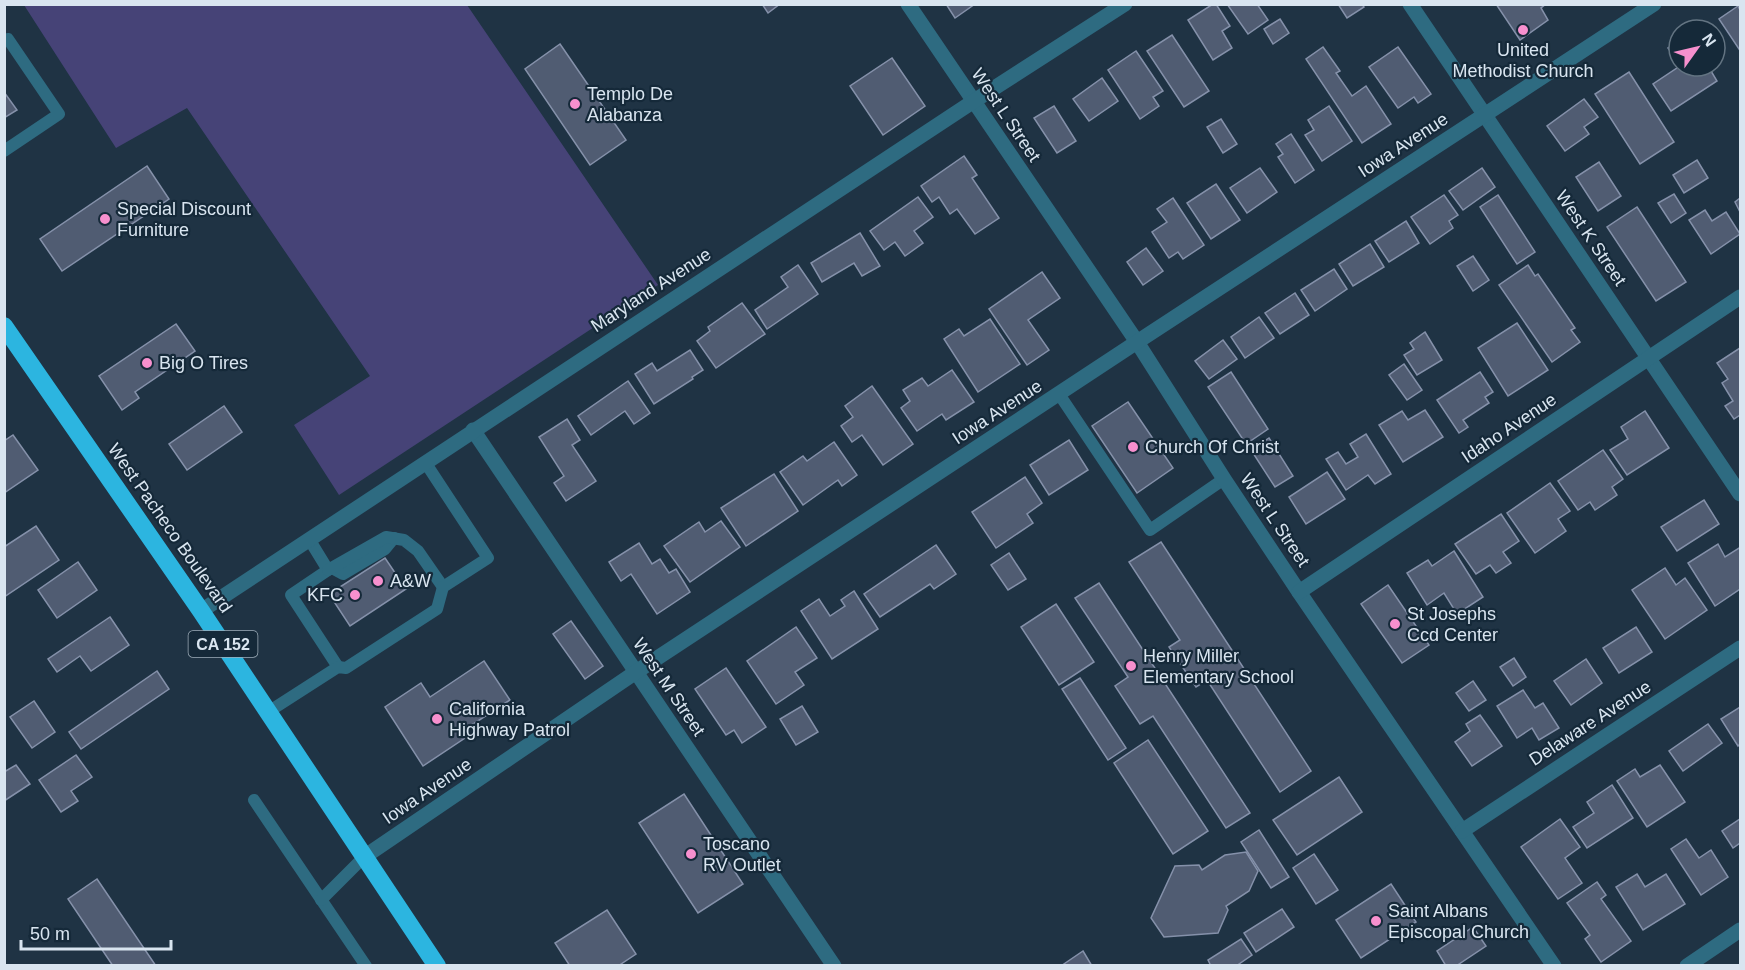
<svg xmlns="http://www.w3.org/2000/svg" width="1745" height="970" viewBox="0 0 1745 970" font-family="Arial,sans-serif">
  <rect width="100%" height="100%" fill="#1f3344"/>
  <polygon fill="#464377" points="24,5 467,5 658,285 339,495 294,425 370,376 187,108 116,148"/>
  <g fill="#505c72" stroke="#8591aa" stroke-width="1.5">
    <polygon points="762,4 780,4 768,13"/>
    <polygon points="946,4 975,4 955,18"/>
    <polygon points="1213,4 1216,4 1230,26 1222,31 1232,48 1213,60 1188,20"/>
    <polygon points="1227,4 1257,4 1268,20 1248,34"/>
    <polygon points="1338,4 1362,4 1364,7 1347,18"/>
    <polygon points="1496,4 1546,4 1541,8 1548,20 1520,40"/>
    <polygon points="1738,6 1740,10 1740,47 1739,49 1719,19"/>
    <polygon points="1280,19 1289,33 1273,44 1264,29"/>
    <polygon points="1172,35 1209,91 1184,107 1147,51"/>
    <polygon points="1679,41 1679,65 1668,48"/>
    <polygon points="560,44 626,140 590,165 525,69"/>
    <polygon points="1323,47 1340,71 1336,73 1352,96 1366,86 1391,124 1362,143 1306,59"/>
    <polygon points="1398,47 1431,94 1418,103 1414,97 1398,108 1369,67"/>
    <polygon points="1136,51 1163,91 1153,97 1159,106 1140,119 1108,70"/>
    <polygon points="892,58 925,106 883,135 850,86"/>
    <polygon points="1708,66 1717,81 1671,111 1653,84 1680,66"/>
    <polygon points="1629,72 1674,142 1640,164 1595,94"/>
    <polygon points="1102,78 1118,101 1089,121 1073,99"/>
    <polygon points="4,92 17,110 4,118"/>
    <polygon points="1584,99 1598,117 1584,127 1589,134 1565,151 1547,126"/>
    <polygon points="1054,106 1076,141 1057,153 1034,118"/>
    <polygon points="1329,106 1352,141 1322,161 1305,135 1314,130 1308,120"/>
    <polygon points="1221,119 1237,144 1223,153 1207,127"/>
    <polygon points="1291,134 1314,170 1295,183 1278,157 1283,154 1276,144"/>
    <polygon points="964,156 977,175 972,178 999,218 975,234 957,209 950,214 939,197 932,202 921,186"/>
    <polygon points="1697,160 1708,178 1684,193 1673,175"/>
    <polygon points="1599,162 1621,196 1598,211 1576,177"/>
    <polygon points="147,166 169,199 62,271 40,239"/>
    <polygon points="1260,168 1277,192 1247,213 1230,188"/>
    <polygon points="1482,168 1495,187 1463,210 1449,191"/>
    <polygon points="1216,184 1240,220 1211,239 1187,203"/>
    <polygon points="1674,194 1686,213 1671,223 1658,203"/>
    <polygon points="1444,195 1458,215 1449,221 1453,228 1430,244 1411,217"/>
    <polygon points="1498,195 1535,252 1517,264 1480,207"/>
    <polygon points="918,197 933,217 914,231 923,243 905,256 895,242 884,250 870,231"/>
    <polygon points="1173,198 1204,245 1183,259 1178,252 1169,258 1152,232 1167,222 1157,209"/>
    <polygon points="1740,198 1740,212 1735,202"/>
    <polygon points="1637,207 1686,282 1656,301 1607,227"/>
    <polygon points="1705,210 1712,221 1726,212 1740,234 1711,254 1689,220"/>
    <polygon points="1406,221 1419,243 1389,262 1375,241"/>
    <polygon points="860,233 880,266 862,276 854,263 822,282 811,263"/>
    <polygon points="1370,244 1384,267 1353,286 1339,264"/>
    <polygon points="1146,248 1163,271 1143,285 1127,262"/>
    <polygon points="1473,256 1489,280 1473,291 1457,266"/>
    <polygon points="798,265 818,294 767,329 755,310 788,287 781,277"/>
    <polygon points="1528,265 1535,276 1538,274 1575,328 1571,330 1580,342 1552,362 1499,285"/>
    <polygon points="1334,269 1347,289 1315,311 1301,290"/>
    <polygon points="1042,272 1060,298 1028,320 1049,350 1027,365 989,309"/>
    <polygon points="1295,293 1309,315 1280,334 1265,313"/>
    <polygon points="742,303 765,334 716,368 697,341 710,331 708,327"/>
    <polygon points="1259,317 1274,338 1245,358 1231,337"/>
    <polygon points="990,319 1020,364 978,392 944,339 959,329 964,336"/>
    <polygon points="1517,323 1548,370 1508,396 1478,348"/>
    <polygon points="176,324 195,351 135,392 139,398 122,410 99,376"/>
    <polygon points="1425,332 1442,360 1417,375 1404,355 1414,349 1410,343"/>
    <polygon points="1223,340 1237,359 1209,379 1195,361"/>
    <polygon points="1740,348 1740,415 1734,419 1725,406 1733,401 1722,383 1728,379 1717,363"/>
    <polygon points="690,350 703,370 692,377 693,379 654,404 635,374 652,363 657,371"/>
    <polygon points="1404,364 1422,390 1407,400 1389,375"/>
    <polygon points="952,370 974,402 946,420 942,414 917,431 901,408 910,401 903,390 922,378 928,386"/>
    <polygon points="1231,372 1268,429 1246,444 1208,387"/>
    <polygon points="1480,372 1493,392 1485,397 1489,403 1463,420 1468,427 1459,433 1437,400"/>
    <polygon points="628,381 650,413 634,424 625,411 591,435 578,416"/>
    <polygon points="872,386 913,444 883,465 862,435 852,442 841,426 853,417 845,406"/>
    <polygon points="1128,402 1173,468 1137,493 1092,426"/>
    <polygon points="224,406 242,432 187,470 169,444"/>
    <polygon points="1425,410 1443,437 1403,462 1379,425 1402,411 1408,420"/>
    <polygon points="1645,411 1669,448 1627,475 1610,450 1628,439 1621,427"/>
    <polygon points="567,419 580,440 572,445 596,481 566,501 554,483 564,476 539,437"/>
    <polygon points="1366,434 1391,474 1375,484 1368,475 1346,490 1326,459 1338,452 1346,464 1358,457 1350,444"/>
    <polygon points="13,435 38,470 4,493 4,441"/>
    <polygon points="1269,438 1293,476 1275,487 1251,450"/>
    <polygon points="1069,440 1088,470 1049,495 1030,465"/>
    <polygon points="834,442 857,475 842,486 838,480 803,505 780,472 803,456 807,461"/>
    <polygon points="1603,450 1623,479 1612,487 1617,495 1595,510 1590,502 1578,510 1558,481"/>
    <polygon points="1327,472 1345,499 1306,524 1289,497"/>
    <polygon points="774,474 798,511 746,546 721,508"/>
    <polygon points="1025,477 1042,503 1027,514 1033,523 996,548 972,512"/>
    <polygon points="1550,483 1570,511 1558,519 1566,531 1535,553 1507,513"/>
    <polygon points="1704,500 1719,524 1677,551 1661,527"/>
    <polygon points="1501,514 1519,541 1503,552 1511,563 1496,573 1490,565 1476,574 1455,544"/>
    <polygon points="721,521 740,547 690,582 664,546 699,522 705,532"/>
    <polygon points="36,526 59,560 4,597 4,547"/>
    <polygon points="1161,542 1311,771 1280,792 1207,680 1196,687 1169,647 1180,640 1129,562"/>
    <polygon points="639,543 652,564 660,559 669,573 676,569 690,592 657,614 631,574 621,581 609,562"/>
    <polygon points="1718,544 1725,557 1739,548 1740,550 1740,589 1715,606 1688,563"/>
    <polygon points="936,545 956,574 934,589 930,584 880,617 864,594"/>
    <polygon points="1454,551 1483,597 1457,614 1444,593 1427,605 1407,573 1428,560 1432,566"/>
    <polygon points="1009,553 1026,579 1008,590 991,565"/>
    <polygon points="385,558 406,589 350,626 329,594"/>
    <polygon points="78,562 97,590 57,618 38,590"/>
    <polygon points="1665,568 1676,585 1685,578 1707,610 1665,639 1632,590"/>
    <polygon points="1099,583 1250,813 1226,828 1153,716 1140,724 1115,686 1128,677 1075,598"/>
    <polygon points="1388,585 1429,645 1402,663 1361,604"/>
    <polygon points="854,591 878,629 832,659 801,611 819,599 830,616 845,606 841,600"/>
    <polygon points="1056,604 1094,662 1059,685 1021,627"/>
    <polygon points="110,617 129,645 91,671 80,656 57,672 48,659"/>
    <polygon points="571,621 603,666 585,679 553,634"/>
    <polygon points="796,627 817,658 795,672 804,685 776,704 747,661"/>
    <polygon points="1636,627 1652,652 1619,673 1603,648"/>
    <polygon points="1514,658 1526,677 1513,686 1500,667"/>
    <polygon points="1586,659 1602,683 1571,705 1554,681"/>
    <polygon points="484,661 510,700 464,730 468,736 423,766 385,707 421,683 430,697"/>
    <polygon points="726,668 766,727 742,743 734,730 726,735 695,689"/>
    <polygon points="157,671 169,689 81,749 69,732"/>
    <polygon points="1080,678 1126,748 1108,760 1062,689"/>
    <polygon points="1473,681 1486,700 1469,711 1456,693"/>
    <polygon points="1523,690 1535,708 1543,703 1559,728 1539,740 1532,728 1517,738 1497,706"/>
    <polygon points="34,701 55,732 32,748 10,717"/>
    <polygon points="802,706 818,732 796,745 780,719"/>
    <polygon points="1740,707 1740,744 1738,746 1721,719"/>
    <polygon points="1480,715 1502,746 1472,766 1455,742 1470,731 1466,724"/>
    <polygon points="1708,724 1722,743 1683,771 1669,751"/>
    <polygon points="1148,740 1208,831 1173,854 1114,763"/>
    <polygon points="76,755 92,777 71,791 78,801 61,812 39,780"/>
    <polygon points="16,765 30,784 4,801 4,772"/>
    <polygon points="1660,765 1685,802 1647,827 1617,781 1635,769 1640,777"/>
    <polygon points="1339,777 1362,812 1297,855 1273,820"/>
    <polygon points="1612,785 1633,818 1587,848 1573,827 1594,813 1587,802"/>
    <polygon points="684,794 743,884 698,913 639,823"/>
    <polygon points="1560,819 1580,847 1565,858 1582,883 1558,899 1521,847"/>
    <polygon points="1740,819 1740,843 1733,848 1722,831"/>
    <polygon points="1259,830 1289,877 1271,888 1241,842"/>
    <polygon points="1686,839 1699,858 1711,850 1728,877 1701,895 1671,849"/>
    <polygon points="1246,852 1258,871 1249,891 1226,906 1228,910 1218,933 1164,937 1151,918 1175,866 1199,865 1202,870 1225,855"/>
    <polygon points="1314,854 1338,890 1316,904 1293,868"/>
    <polygon points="1637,874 1645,887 1666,874 1685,904 1643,930 1616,887"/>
    <polygon points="97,879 156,966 113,966 68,899"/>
    <polygon points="1597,882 1606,895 1601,899 1631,941 1601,962 1585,939 1590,935 1567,903"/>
    <polygon points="1391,884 1416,922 1361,958 1336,920"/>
    <polygon points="1282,909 1294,927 1256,952 1244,933"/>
    <polygon points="607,910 636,954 618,966 570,966 555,943"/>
    <polygon points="1473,927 1486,946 1456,966 1446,966 1437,951"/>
    <polygon points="1241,939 1252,955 1236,966 1211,966 1208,960"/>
    <polygon points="1083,951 1092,966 1061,966"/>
  </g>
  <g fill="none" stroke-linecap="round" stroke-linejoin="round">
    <g stroke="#2e6b81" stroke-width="12">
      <polyline points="4,151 59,114 8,39"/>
      <polyline points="1059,394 1150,530 1224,479"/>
      <polyline points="309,539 328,570 291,595 338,667"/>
      <polyline points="332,568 343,574 385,549 394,538"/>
      <polyline points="328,570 386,537 404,540 418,551 443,587"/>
      <polyline points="268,712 338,667 346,668 437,609 443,587 488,558 425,462"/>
      <polyline points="254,800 366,966"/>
      <polyline points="321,900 364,857"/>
    </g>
    <g stroke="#2e6b81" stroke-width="15">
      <polyline points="908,4 1137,342 1224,479 1299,592 1554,966"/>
      <polyline points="1410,4 1740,494"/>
      <polyline points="473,430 834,966"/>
      <polyline points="1299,592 1740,297"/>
      <polyline points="201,611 974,101 1125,4"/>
      <polyline points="1462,831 1740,648"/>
      <polyline points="364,857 636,672 1137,342 1654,4"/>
      <polyline points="1687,966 1740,930"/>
    </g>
    <polyline stroke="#2cb5e0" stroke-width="18" points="4,326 201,611 437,966"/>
  </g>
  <g fill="#f790ce" stroke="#152939" stroke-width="2">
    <circle cx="1523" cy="30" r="6"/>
    <circle cx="575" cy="104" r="6"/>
    <circle cx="105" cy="219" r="6"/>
    <circle cx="147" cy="363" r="6"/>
    <circle cx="1133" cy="447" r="6"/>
    <circle cx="378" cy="581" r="6"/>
    <circle cx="355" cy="595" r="6"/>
    <circle cx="1395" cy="624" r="6"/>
    <circle cx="1131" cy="666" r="6"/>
    <circle cx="437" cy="719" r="6"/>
    <circle cx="691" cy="854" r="6"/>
    <circle cx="1376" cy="921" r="6"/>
  </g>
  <g text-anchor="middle" stroke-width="4.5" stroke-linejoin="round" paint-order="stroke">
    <rect fill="#152939" stroke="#9eadb9" stroke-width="1.5" x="188.5" y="631" width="69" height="26" rx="4.5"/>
    <g font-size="16" font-weight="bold" fill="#d9e5f0">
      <text x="223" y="650">CA 152</text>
    </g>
    <g font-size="18" fill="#d9e5f0" stroke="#152939" text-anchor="start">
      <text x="1523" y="56" text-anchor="middle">United<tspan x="1523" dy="21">Methodist Church</tspan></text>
      <text x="587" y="100">Templo De<tspan x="587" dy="21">Alabanza</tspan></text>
      <text x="117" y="215">Special Discount<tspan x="117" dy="21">Furniture</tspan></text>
      <text x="159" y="369">Big O Tires</text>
      <text x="1145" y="453">Church Of Christ</text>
      <text x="390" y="587">A&amp;W</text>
      <text x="343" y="601" text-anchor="end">KFC</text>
      <text x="1407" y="620">St Josephs<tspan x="1407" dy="21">Ccd Center</tspan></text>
      <text x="1143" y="662">Henry Miller<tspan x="1143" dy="21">Elementary School</tspan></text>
      <text x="449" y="715">California<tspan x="449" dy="21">Highway Patrol</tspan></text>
      <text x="703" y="850">Toscano<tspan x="703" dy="21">RV Outlet</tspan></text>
      <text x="1388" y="917">Saint Albans<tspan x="1388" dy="21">Episcopal Church</tspan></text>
    </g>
    <g font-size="18" fill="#d9e5f0" stroke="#152939">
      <text transform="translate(1006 115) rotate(56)" y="6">West L Street</text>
      <text transform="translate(1403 145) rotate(-33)" y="6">Iowa Avenue</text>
      <text transform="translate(1591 238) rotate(56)" y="6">West K Street</text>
      <text transform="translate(651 290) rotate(-33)" y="6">Maryland Avenue</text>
      <text transform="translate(997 412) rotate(-33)" y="6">Iowa Avenue</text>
      <text transform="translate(1509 428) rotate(-34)" y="6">Idaho Avenue</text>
      <text transform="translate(1275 520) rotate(56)" y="6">West L Street</text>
      <text transform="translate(170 528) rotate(55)" y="6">West Pacheco Boulevard</text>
      <text transform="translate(669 687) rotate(56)" y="6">West M Street</text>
      <text transform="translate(1590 723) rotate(-33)" y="6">Delaware Avenue</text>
      <text transform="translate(427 791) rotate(-34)" y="6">Iowa Avenue</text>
    </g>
  </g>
  <rect width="1745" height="970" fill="none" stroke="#d9e5f0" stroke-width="12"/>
  <g transform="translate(1697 48) rotate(56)"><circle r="28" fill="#152939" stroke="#637482" stroke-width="1.5"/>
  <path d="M0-4.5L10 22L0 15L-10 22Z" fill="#f790ce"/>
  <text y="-9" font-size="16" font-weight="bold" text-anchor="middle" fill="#d9e5f0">N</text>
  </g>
  <path d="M21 940v9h150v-9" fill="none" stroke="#d9e5f0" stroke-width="3"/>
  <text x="30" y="940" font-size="18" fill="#d9e5f0" stroke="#152939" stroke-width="4.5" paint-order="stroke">50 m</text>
</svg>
